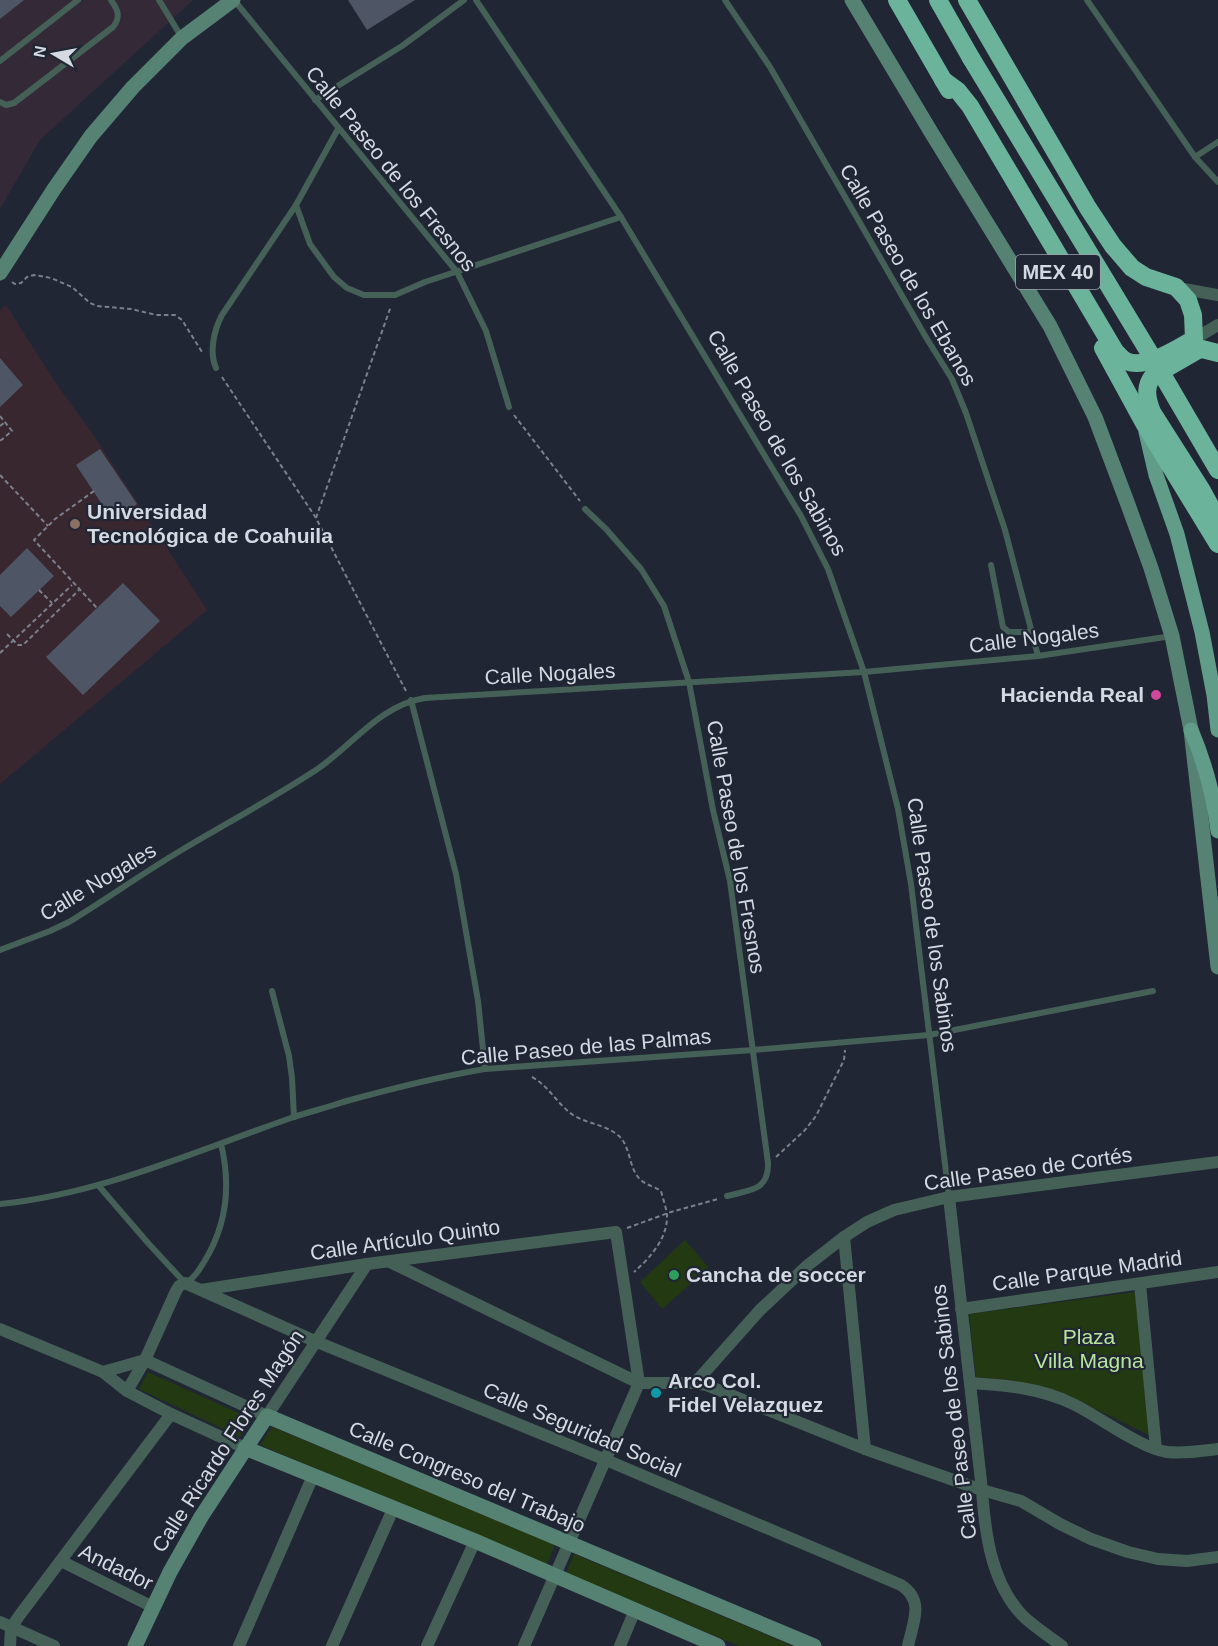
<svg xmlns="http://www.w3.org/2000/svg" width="1218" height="1646" viewBox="0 0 1218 1646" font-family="Helvetica,sans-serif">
  <rect width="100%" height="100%" fill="#202634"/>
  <polygon fill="#342937" points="0,0 193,0 40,140 0,209"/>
  <polygon fill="#392730" points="6,305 55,382 95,437 207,610 0,784 0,310"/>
  <g fill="#233912">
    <polygon points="685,1240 709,1268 662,1309 640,1282"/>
    <polygon points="1135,1292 1151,1436 1062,1393 1010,1380 976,1377 969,1314"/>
    <polygon points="148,1372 252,1419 240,1437 139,1389"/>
    <polygon points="272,1427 555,1544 547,1565 260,1445"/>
    <polygon points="574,1554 793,1646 739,1646 566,1573"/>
  </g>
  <g fill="#4e5666">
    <polygon points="0,0 24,0 0,19"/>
    <polygon points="348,0 415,0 367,30"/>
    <polygon points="0,358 23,385 0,407"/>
    <polygon points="100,449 137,504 113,521 76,465"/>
    <polygon points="27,548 54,576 11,617 0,606 0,575"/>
    <polygon points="123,583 160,621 83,695 46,657"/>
  </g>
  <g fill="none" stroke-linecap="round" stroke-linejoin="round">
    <g stroke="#7b808c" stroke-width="2" stroke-dasharray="4.5 3" stroke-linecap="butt">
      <polyline points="12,282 15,284 21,283 27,277 34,275 51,278 72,287 90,303 97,306 131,309 156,315 175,315 182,320 202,352"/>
      <polyline points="222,377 316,518 407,693"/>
      <polyline points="514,415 580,501"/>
      <polyline points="0,416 12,431 0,441"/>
      <polyline points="0,426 5,422"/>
      <polyline points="0,475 48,526"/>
      <polyline points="94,491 55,519 34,540 97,608"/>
      <polyline points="316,518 391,306"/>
      <polyline points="39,590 52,603"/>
      <polyline points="7,634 18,645 23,645 79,590"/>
      <polyline points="0,653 72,585"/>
      <path d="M532,1077C549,1086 557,1104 573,1115C587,1124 605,1124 619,1136C630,1146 629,1166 638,1177C644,1185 654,1186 661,1191C663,1199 666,1207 667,1215C668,1238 650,1258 634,1272"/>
      <polyline points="776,1157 805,1130 816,1116 844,1060 845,1050"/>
      <polyline points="627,1228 671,1212 718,1199"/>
    </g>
    <g stroke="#456157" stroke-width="6">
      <polyline points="159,0 182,38"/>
      <polyline points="234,0 457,272 486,331 509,407"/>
      <polyline points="476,0 621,217 801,516 828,569 864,672 898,809 911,884 949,1197"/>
      <polyline points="725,0 770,67 927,339 952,379 966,413 1005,530 1038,656"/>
      <polyline points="1087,0 1195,157 1218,182"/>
      <polyline points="0,61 78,0"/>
      <polyline points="315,100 402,46 464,0"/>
      <path d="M0,102L6,105L14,103L113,27C121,17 118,10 111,0"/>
      <polyline points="1195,157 1218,142"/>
      <polyline points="296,205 310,244 334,277 347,288 364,295 395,295 425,282 621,217"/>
      <path d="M216,368C209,352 214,330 222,315L296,205L338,129"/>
      <path d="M585,509L606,529L641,569L664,606L689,682L713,810L730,881L768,1163C769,1191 749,1190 727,1196"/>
      <polyline points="991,565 1003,627 1009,632 1031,632"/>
      <polyline points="411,700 456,874 478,1001 485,1069"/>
      <path d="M0,950L50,931L69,922C108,898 146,871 185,848C229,822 273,798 316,770C352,746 380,705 425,698L864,672L1038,656L1172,636"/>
      <polyline points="272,991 289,1056 292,1078 294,1117"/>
      <path d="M98,1185L148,1243L185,1283C194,1279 199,1270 204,1262C227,1225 231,1185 221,1144"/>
      <path d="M0,1204C101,1194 196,1151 291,1118C308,1112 326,1108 343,1102C390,1089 437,1077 485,1069L753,1050L929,1035L1153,991"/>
    </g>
    <g stroke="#456157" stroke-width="12">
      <polyline points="1178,288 1218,295"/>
      <polyline points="1194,339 1218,325"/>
      <path d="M949,1197L982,1490C985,1533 991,1582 1022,1615C1034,1627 1049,1636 1062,1646"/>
      <polyline points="844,1237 865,1449"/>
      <polyline points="390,1262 639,1383 695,1383 706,1385 865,1449 982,1490 1021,1501 1060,1524 1091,1539 1128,1552 1158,1559 1187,1561 1218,1557"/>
      <polyline points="1140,1284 1156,1449"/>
      <polyline points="201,1290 367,1264 616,1232 639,1383 524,1646"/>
      <polyline points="961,1309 1218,1272"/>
      <polyline points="0,1329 103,1372 127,1391 171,1414 245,1448"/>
      <polyline points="103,1372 145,1360 267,1416 367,1264"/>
      <polyline points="695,1383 760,1310 808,1265 844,1237 867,1222 894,1210 949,1197 1218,1162"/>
      <path d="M970,1383C1005,1385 1041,1388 1073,1404C1100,1417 1140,1448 1167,1452C1184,1454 1201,1451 1218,1449"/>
      <path d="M127,1391L145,1360L176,1291L179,1286L185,1283L317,1342L606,1460L901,1585C925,1601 913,1622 908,1646"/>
      <polyline points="61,1561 153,1607"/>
      <polyline points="0,1622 54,1646"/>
      <polyline points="10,1646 11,1628 19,1616 171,1414"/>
      <polyline points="239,1646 313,1476"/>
      <polyline points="332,1646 394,1507"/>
      <polyline points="427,1646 475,1541"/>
      <polyline points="620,1646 635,1610"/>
    </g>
    <g stroke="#558273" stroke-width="15">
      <polyline points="852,0 931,132 1050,326 1095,417 1127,502 1151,568 1172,636 1191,730 1218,967"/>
      <polyline points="0,273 54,189 91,136 133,87 182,38 233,0"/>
      <polyline points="245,1448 475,1541 718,1646"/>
      <polyline points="135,1646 170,1572 201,1517 267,1416 814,1646"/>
    </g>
    <g stroke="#619c88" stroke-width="15">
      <polyline points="1146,432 1156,475 1177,534 1202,632 1214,695 1218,730"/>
      <path d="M1191,730C1205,763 1214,796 1218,831"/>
    </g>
    <g stroke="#6bb39b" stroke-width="18">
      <polyline points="897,0 949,90"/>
      <polyline points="938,0 971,58"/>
      <path d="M943,80L958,91L970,106L1115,351C1119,355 1122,359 1126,361C1145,370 1178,348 1194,339L1193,315L1188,300L1176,287L1146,277L1132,268L1113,246L1088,208L967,0"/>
      <polyline points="1103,348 1144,423 1218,544"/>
      <path d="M1218,353L1202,349L1198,350L1153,376C1144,387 1147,399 1152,412L1201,489L1218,520"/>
    </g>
    <polyline stroke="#6bb39b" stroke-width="18" points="971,58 1152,357 1218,470"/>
  </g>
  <circle fill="#8d6e63" stroke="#202634" stroke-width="2" cx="75" cy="524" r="6"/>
  <circle fill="#d1479c" stroke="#202634" stroke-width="2" cx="1156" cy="695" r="6"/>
  <circle fill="#2e9e5b" stroke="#202634" stroke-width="2" cx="674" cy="1275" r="6"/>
  <circle fill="#0f9aa8" stroke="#202634" stroke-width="2" cx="656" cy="1393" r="6"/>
  <g text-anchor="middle" stroke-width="4.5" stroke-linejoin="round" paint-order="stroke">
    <rect fill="#202634" stroke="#9ea3ae" stroke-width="1.5" x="1016" y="255" width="84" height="34" rx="4.5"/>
    <g font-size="20" font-weight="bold" fill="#d4d9e2">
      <text x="1058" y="279">MEX 40</text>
    </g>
    <g font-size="21" fill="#d4d9e2" stroke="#202634">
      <text transform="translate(391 169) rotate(51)" y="7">Calle Paseo de los Fresnos</text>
      <text transform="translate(908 275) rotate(60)" y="7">Calle Paseo de los Ebanos</text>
      <text transform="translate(777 443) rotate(60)" y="7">Calle Paseo de los Sabinos</text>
      <text transform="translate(1034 638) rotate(-7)" y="7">Calle Nogales</text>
      <text transform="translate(550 674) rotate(-3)" y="7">Calle Nogales</text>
      <text transform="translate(736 847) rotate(80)" y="7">Calle Paseo de los Fresnos</text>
      <text transform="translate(98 882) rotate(-31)" y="7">Calle Nogales</text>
      <text transform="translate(932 925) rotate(82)" y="7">Calle Paseo de los Sabinos</text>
      <text transform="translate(586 1047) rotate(-5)" y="7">Calle Paseo de las Palmas</text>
      <text transform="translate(1028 1169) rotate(-8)" y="7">Calle Paseo de Cortés</text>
      <text transform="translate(405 1240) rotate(-8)" y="7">Calle Artículo Quinto</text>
      <text transform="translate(1087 1271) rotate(-8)" y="7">Calle Parque Madrid</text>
      <text transform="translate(954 1412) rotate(-97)" y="7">Calle Paseo de los Sabinos</text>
      <text transform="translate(582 1430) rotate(23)" y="7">Calle Seguridad Social</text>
      <text transform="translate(228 1441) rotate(-57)" y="7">Calle Ricardo Flores Magón</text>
      <text transform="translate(467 1477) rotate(23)" y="7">Calle Congreso del Trabajo</text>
      <text transform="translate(116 1567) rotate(26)" y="7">Andador</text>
    </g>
    <g font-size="21" font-weight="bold" fill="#d4d9e2" stroke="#202634" text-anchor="start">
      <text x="87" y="519">Universidad<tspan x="87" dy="24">Tecnológica de Coahuila</tspan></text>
      <text x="1144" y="702" text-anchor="end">Hacienda Real</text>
      <text x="686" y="1282">Cancha de soccer</text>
      <text x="668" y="1388">Arco Col.<tspan x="668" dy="24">Fidel Velazquez</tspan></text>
    </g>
    <g font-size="21" fill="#b8e599" stroke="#202634">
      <text x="1089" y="1344">Plaza<tspan x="1089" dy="24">Villa Magna</tspan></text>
    </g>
  </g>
  <g transform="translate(54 54) rotate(280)" stroke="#202634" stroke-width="4.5" paint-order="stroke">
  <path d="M0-4.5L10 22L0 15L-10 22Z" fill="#d4d9e2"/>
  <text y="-9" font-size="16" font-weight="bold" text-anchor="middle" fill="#d4d9e2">N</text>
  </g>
</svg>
